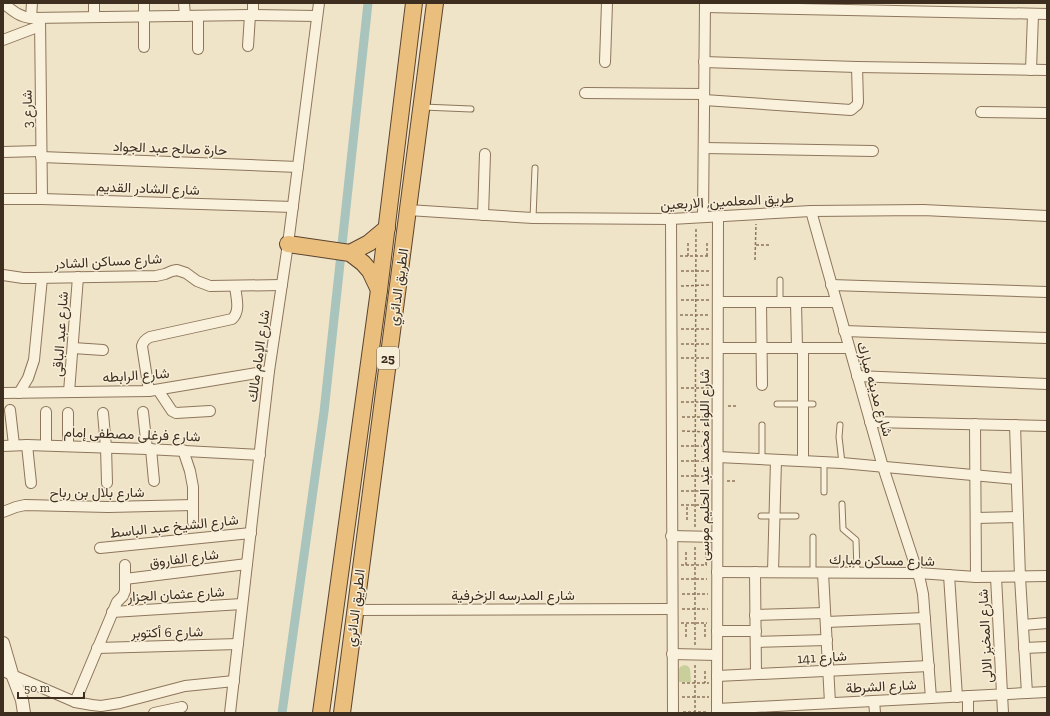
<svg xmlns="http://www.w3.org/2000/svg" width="1050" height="716" viewBox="0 0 1050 716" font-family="'Zilla Slab',Vazirmatn,serif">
  <rect width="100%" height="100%" fill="#f0e4c8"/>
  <polygon fill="#c9cf9b" points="684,665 688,666 690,669 691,682 679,682 679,669 680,667"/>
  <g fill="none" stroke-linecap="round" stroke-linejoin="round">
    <polyline stroke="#a9c4bc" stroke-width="9" points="282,713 324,412 368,3"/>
    <defs>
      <g id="service">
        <polyline points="423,107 471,109"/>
        <polyline points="533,218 535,168"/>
        <polyline points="780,280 780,302"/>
        <polyline points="777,404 813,404"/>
        <polyline points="840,425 839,437 842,463"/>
        <polyline points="762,459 762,425"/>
        <polyline points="824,462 824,492"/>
        <polyline points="842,504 843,529 856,540 857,572"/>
        <polyline points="761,516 796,516"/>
        <polyline points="813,537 813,572"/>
      </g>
      <g id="minor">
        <path d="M3,3C12,10 19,17 31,18L250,15L317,16"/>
        <polyline points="94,3 94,17"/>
        <polyline points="144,3 144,47"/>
        <polyline points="184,3 185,16"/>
        <polyline points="253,3 253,15"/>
        <polyline points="705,7 1047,14"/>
        <polyline points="198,16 198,49"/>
        <polyline points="31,18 32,3"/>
        <polyline points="40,18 42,199"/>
        <polyline points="3,40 40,26"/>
        <polyline points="248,46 250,15"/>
        <polyline points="605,62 607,3"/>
        <polyline points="704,62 857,67 1047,70"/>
        <polyline points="1031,70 1033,15"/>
        <polyline points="585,93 704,94"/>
        <polyline points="704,100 851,110 857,105 858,102 857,67"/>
        <polyline points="981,112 1047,113"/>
        <polyline points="704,148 873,151"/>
        <polyline points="3,152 41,151"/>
        <polyline points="41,157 298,167"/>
        <polyline points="3,199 42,199 293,207"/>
        <polyline points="408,210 533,218 671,219 811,211 923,210 1047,216"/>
        <polyline points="811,211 883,467 920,580 923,594 931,698"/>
        <polyline points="483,215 485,154"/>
        <polyline points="703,217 705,3"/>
        <polyline points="671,219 673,713"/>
        <polyline points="3,275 23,278 34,278 156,276 165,274 172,271 177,270 186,273 197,281 210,286 282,285"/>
        <polyline points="831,285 1047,292"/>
        <polyline points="718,302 836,302"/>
        <polyline points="761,302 762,385"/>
        <polyline points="796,302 797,348"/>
        <polyline points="844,331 1047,338"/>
        <polyline points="73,348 103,350"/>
        <polyline points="718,348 849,348"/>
        <polyline points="857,376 1047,384"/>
        <polyline points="158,390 172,411 176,413 210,411"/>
        <path d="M149,391L142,346C143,341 146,339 150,337L232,319C241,311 236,297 235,286"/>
        <polyline points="69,392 78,277"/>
        <polyline points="3,393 149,391 269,371"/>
        <polyline points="19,393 28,378 34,360 42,278"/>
        <polyline points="10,410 14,445"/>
        <polyline points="46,412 46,445"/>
        <polyline points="143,412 147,449"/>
        <polyline points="68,413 68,446"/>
        <polyline points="103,413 106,447 107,483"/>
        <polyline points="870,422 1047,426"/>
        <polyline points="975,424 976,577"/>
        <polyline points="1015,425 1020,577 1027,693"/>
        <polyline points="27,445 31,483"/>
        <polyline points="3,446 27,445 147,449 260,455"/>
        <polyline points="151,449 154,481"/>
        <polyline points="183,450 190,471 193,487 193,522"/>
        <polyline points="718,457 842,463 1016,479"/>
        <polyline points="803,461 803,348"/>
        <polyline points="3,512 16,507 25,505 108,507 193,505"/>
        <polyline points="976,518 1018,517"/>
        <polyline points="671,536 717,537"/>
        <polyline points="100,548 251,533"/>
        <polyline points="717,572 918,573 976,577 1047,576"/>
        <polyline points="755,572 756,674"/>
        <polyline points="773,572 776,460"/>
        <polyline points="823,573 830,703"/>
        <polyline points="949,575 957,697"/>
        <polyline points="996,577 1003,713"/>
        <polyline points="125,579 247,564"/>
        <polyline points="355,610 672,609"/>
        <polyline points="112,612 242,604"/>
        <polyline points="755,615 825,613"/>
        <polyline points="826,622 925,618"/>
        <polyline points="1023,625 1047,623"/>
        <polyline points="717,631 756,631"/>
        <polyline points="756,642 827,640"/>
        <polyline points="97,648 238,644"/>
        <polyline points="1024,648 1047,647"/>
        <polyline points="672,654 717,655"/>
        <polyline points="3,671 75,702 92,705 101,706 120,703 185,686 234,681"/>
        <polyline points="717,676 929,666"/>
        <polyline points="968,696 968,713"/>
        <polyline points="874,701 875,713"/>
        <polyline points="75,702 117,602 123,596 125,591 125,565"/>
        <polyline points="717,709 1047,692"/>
        <polyline points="154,713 182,707"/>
        <polyline points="230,713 269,371 288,244 319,3"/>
        <polyline points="717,713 718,216"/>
      </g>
      <polyline id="tertiary" points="3,643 12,674 22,700 24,713"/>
      <g id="trunk">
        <polyline points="288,244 350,253 363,263 370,271 379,290"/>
        <polyline points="350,253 369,243 387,228"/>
        <polyline points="321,713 379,290 414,3"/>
        <polyline points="342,713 435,3"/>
      </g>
    </defs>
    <use href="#service" stroke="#8d765c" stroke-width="7"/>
    <use href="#minor" stroke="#8d765c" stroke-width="12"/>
    <use href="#tertiary" stroke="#8d765c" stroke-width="14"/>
    <use href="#trunk" stroke="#5b4430" stroke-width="18"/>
    <g stroke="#8d765c" stroke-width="1.5" stroke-dasharray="3 2" stroke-linecap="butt">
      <polyline points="756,245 769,245"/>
      <polyline points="680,256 708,256"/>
      <polyline points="688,256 688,242"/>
      <polyline points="707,256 707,242"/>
      <polyline points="755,260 756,224"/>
      <polyline points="681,271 709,271"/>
      <polyline points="681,286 709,285"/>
      <polyline points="681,300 709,300"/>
      <polyline points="680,315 708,315"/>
      <polyline points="681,329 709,329"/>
      <polyline points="681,344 709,344"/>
      <polyline points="681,358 709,358"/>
      <polyline points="681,388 709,388"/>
      <polyline points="681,402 709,402"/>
      <polyline points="728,406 738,406"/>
      <polyline points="682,417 708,417"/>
      <polyline points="682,431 708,432"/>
      <polyline points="681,446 707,446"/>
      <polyline points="681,461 708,461"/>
      <polyline points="681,476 707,476"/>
      <polyline points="727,481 737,481"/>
      <polyline points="681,491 708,491"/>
      <polyline points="681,505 708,505"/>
      <polyline points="706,506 707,520"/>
      <polyline points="687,520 687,505"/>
      <polyline points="695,527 696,227"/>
      <polyline points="681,565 707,565"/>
      <polyline points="686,565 686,552"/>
      <polyline points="706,565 706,551"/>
      <polyline points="681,579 707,579"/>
      <polyline points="682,594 708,594"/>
      <polyline points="682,609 708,609"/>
      <polyline points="681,623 707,623"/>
      <polyline points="705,624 705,638"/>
      <polyline points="686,637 686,623"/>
      <polyline points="695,645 695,545"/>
      <polyline points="705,671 705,683"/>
      <polyline points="682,683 709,683"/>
      <polyline points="682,697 709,697"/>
      <polyline points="683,712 707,712"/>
      <polyline points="695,713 695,663"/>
    </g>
    <use href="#service" stroke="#faf1dc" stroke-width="5"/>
    <use href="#minor" stroke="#faf1dc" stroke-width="10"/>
    <use href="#tertiary" stroke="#faf1dc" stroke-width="12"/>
    <use href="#trunk" stroke="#eabe7c" stroke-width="16"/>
  </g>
  <g text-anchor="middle" stroke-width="3" stroke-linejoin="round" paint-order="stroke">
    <rect fill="#f7eed8" stroke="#756857" stroke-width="1" x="377" y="347" width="22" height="22" rx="3"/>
    <g font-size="13" font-weight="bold" fill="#3d2e20">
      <text x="388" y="363">25</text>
    </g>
    <g font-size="14" fill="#3d2e20" stroke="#f7eed8">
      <text transform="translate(27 109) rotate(-91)" y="5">شارع 3</text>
      <text transform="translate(170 148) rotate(2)" y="5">حارة صالح عبد الجواد</text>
      <text transform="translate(148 188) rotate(2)" y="5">شارع الشادر القديم</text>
      <text transform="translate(727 201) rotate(-3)" y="5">طريق المعلمين, الاربعين</text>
      <text transform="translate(108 261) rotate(-3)" y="5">شارع مساكن الشادر</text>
      <text transform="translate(398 287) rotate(-82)" y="5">الطريق الدائري</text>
      <text transform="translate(60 334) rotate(-86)" y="5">شارع عبد الباقى</text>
      <text transform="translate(258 356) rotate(-82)" y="5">شارع الإمام مالك</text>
      <text transform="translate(136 375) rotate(-4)" y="5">شارع الرابطه</text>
      <text transform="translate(875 389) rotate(74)" y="5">شارع مدينه مبارك</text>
      <text transform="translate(132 434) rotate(2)" y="5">شارع فرغلى مصطفى إمام</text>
      <text transform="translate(704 465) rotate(-90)" y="5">شارع اللواء محمد عبد الحليم موسى</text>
      <text x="97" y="497">شارع بلال بن رباح</text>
      <text transform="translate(174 526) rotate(-6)" y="5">شارع الشيخ عبد الباسط</text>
      <text transform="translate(184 558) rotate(-7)" y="5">شارع الفاروق</text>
      <text transform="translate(882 560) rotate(1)" y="5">شارع مساكن مبارك</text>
      <text transform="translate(176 594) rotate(-3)" y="5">شارع عثمان الجزار</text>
      <text x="513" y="600">شارع المدرسه الزخرفية</text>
      <text transform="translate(355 608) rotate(-83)" y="5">الطريق الدائري</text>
      <text transform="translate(167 632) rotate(-1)" y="5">شارع 6 أكتوبر</text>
      <text transform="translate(985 636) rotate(-93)" y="5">شارع المخبز الالى</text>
      <text transform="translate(822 657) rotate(-3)" y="5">شارع 141</text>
      <text transform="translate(881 686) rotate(-3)" y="5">شارع الشرطة</text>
    </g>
  </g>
  <rect width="1050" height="716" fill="none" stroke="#3d2e20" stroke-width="8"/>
  <path d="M18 692v6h66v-6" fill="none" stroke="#3d2e20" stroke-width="2"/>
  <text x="24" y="692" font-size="12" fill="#3d2e20" stroke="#f7eed8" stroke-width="3" paint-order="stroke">50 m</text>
</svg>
